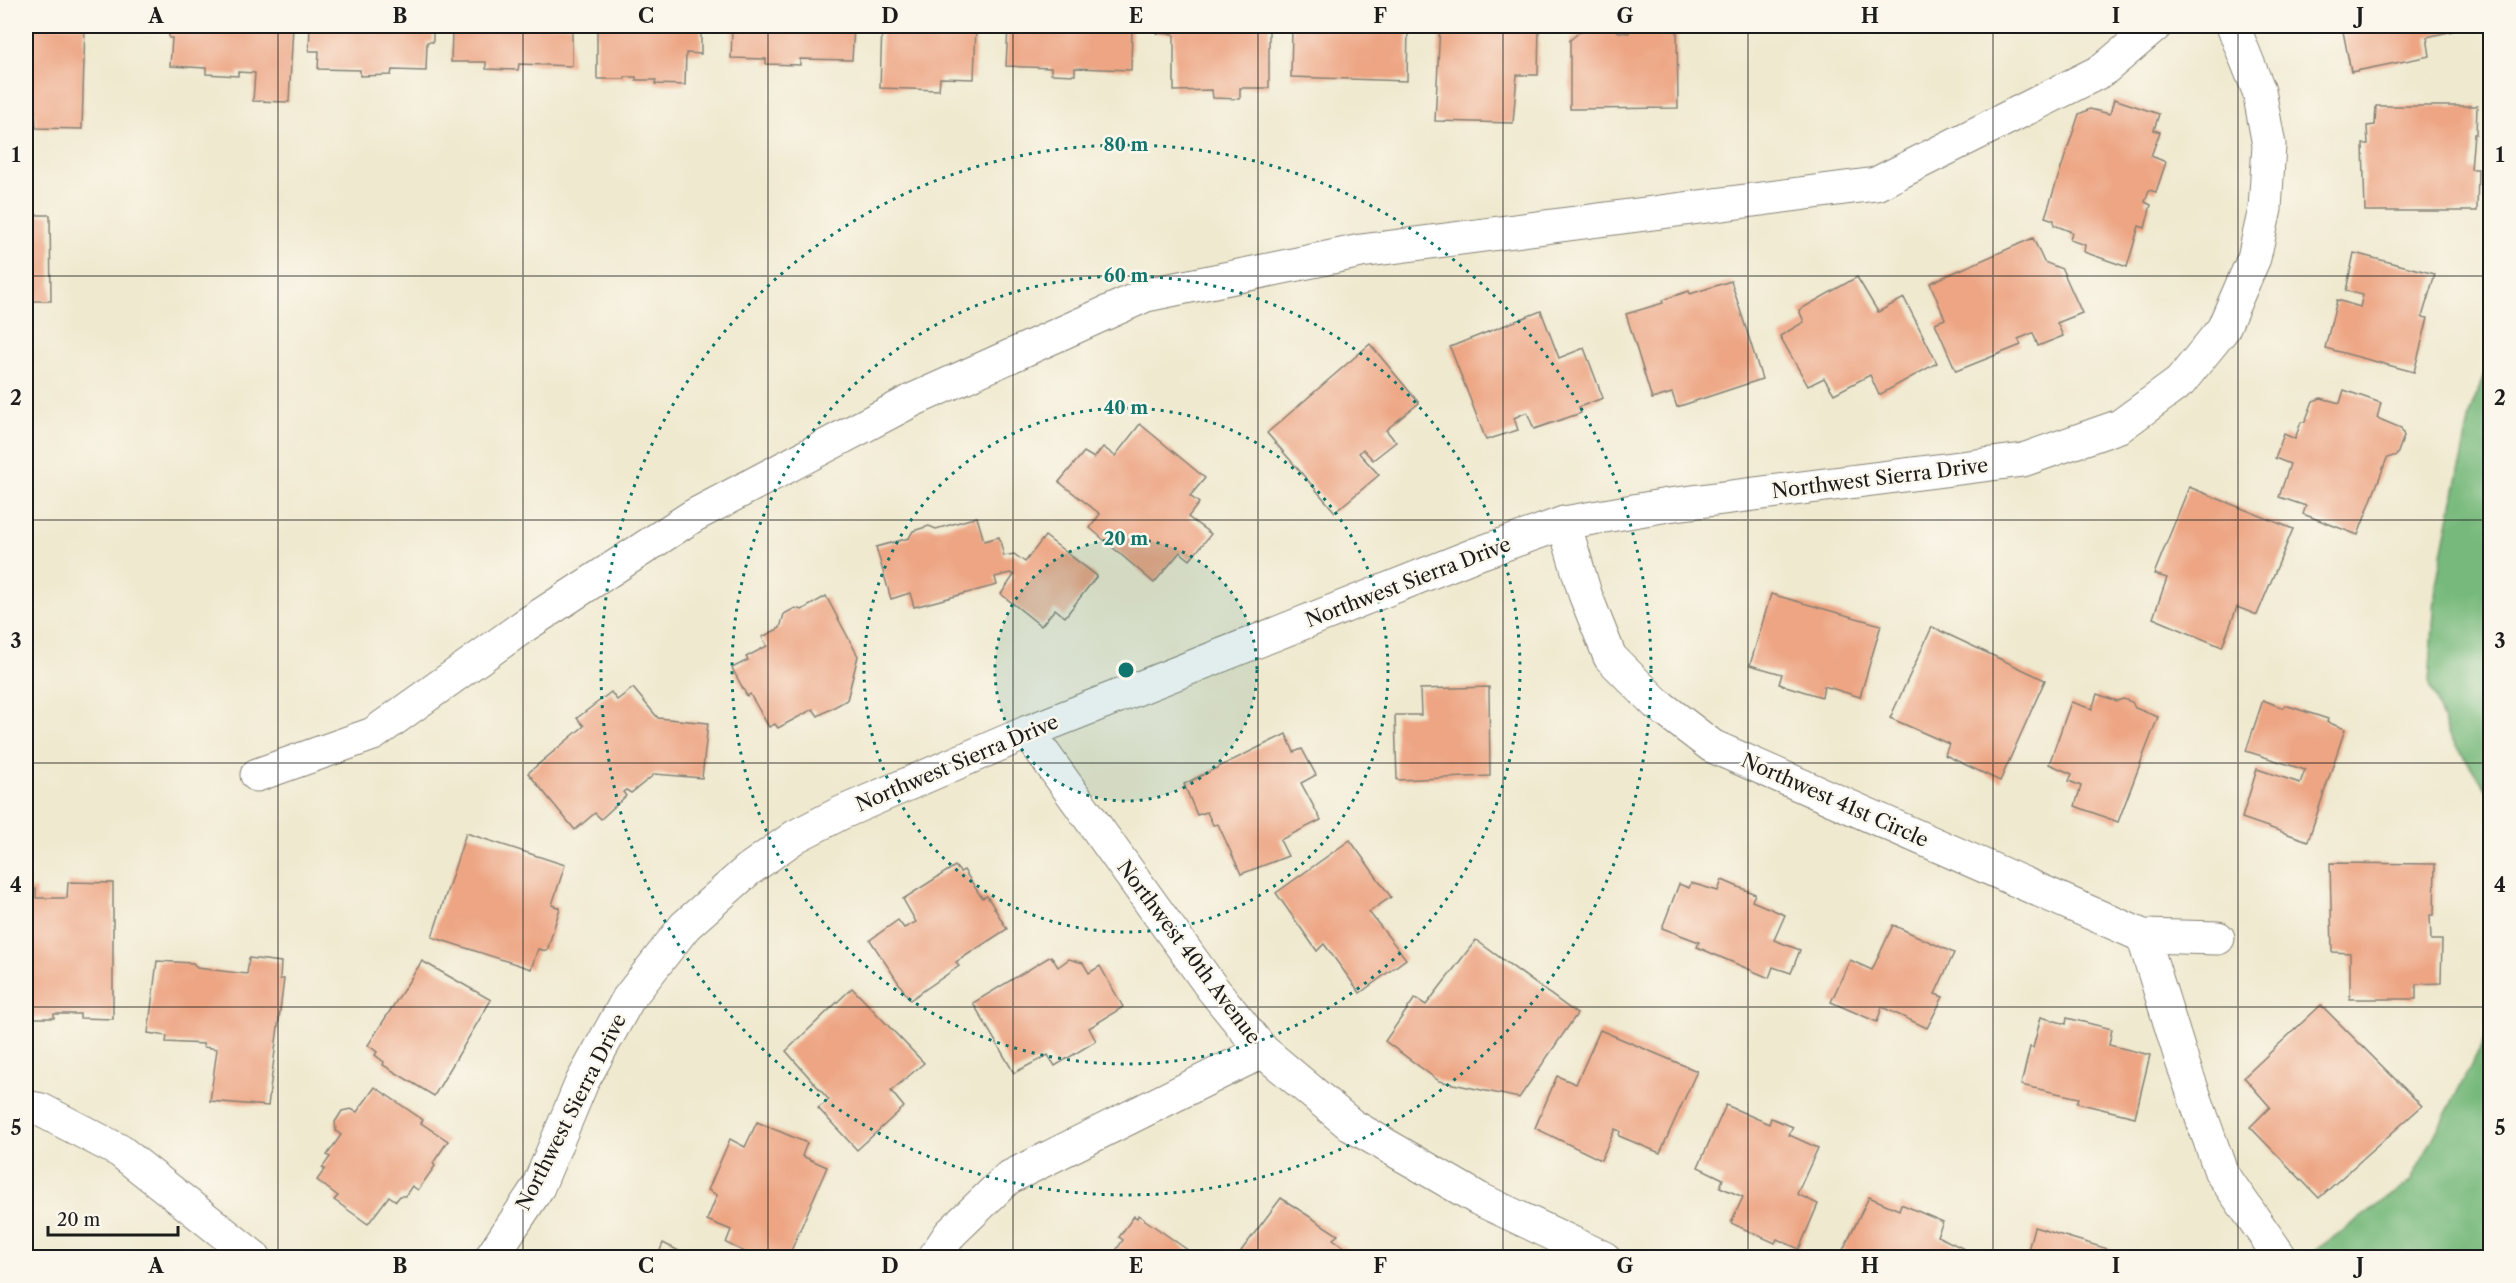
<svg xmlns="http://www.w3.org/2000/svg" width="2516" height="1283" viewBox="0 0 2516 1283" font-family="'Libre Caslon Text',serif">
  <rect width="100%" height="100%" fill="#fbf7ec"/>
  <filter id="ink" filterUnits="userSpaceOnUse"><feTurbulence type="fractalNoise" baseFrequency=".0167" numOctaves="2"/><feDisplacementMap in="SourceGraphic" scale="12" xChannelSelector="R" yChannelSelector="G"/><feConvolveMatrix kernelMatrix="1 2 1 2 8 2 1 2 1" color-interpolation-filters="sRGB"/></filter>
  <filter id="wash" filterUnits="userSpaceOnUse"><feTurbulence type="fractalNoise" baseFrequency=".008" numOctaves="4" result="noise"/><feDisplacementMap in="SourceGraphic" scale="24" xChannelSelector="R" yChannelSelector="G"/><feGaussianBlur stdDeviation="1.35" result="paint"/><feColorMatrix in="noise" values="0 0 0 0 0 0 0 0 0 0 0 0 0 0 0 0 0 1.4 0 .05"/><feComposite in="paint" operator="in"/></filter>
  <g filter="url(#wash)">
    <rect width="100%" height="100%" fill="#efe9cf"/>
    <g fill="#77b97c" stroke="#4a6a4c" stroke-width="1.5">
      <polygon points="2490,359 2490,794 2449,736 2429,682 2436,584 2472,406"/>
      <polygon points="2490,1029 2490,1257 2306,1257 2410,1182"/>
    </g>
    <g id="blocks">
      <g fill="#eda583">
        <polygon points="26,26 85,26 82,129 36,128 35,111 26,110"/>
        <polygon points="169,26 293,26 289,102 253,101 255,73 238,72 238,76 206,74 206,68 170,66 172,38 169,38"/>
        <polygon points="310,26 433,26 433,42 427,42 426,71 392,70 391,75 360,76 360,70 318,69 319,51 309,51"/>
        <polygon points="448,26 572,26 572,66 519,64 518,70 486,69 486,62 451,62 452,31 448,31"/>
        <polygon points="597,26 701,26 701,54 686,53 685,85 655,84 656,80 636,80 636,77 625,77 625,79 597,79"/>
        <polygon points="726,26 854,26 852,60 800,59 800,65 766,64 766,59 731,58 732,30 725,30"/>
        <polygon points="882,26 976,26 974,79 940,78 939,90 880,88"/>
        <polygon points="1008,26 1132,26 1131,70 1075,68 1075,75 1051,74 1051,68 1006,66"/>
        <polygon points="1156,26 1269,26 1269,88 1240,88 1240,99 1213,98 1212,90 1174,91 1174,34 1156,33"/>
        <polygon points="1292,26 1408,26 1407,81 1291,77"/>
        <polygon points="1440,26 1539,26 1538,75 1517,75 1513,123 1435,121"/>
        <polygon points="1587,26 1611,26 1619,32 1629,33 1630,26 1677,26 1678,108 1570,109 1570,40"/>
        <polygon points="2342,26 2452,26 2453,31 2427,37 2430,56 2351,72"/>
        <polygon points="2114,99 2159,114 2154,130 2160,132 2151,156 2166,162 2156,192 2149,190 2145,202 2151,205 2145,228 2139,226 2127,267 2084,252 2085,245 2070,240 2072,232 2054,225 2054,220 2045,217 2079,114 2090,109 2110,114"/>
        <polygon points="2376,106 2477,106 2476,134 2474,134 2471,169 2478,169 2477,211 2365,211 2363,144 2368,144 2367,126 2375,125"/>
        <polygon points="26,215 50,215 51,301 26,301"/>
        <polygon points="2033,238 2044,262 2062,269 2082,313 2057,323 2063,336 2038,346 2033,333 2018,339 2021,345 1956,371 1935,323 1945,319 1930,283"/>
        <polygon points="2354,253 2435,274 2422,317 2428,318 2414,372 2325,348 2337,300 2360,307 2363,295 2346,291"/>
        <polygon points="1857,277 1878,312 1904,298 1937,363 1879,395 1870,375 1834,394 1824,378 1808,386 1780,336 1804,322 1799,310"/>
        <polygon points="1731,281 1762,379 1677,407 1672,393 1652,399 1626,314 1663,303 1662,300 1689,291 1690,294"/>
        <polygon points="1541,311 1559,358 1584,348 1603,398 1579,407 1581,413 1534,429 1527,412 1514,418 1518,430 1486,440 1450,347"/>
        <polygon points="1370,344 1419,403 1386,430 1396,442 1373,460 1363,449 1359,453 1379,475 1335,512 1267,433"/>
        <polygon points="2344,390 2381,403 2377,418 2401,428 2404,436 2397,455 2387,458 2358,535 2303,514 2306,506 2279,497 2290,464 2275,458 2284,434 2295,439 2301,422 2305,422 2313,401 2321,398 2340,403"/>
        <polygon points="1140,424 1205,478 1190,496 1199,503 1188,517 1211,534 1190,560 1180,552 1154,583 1090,528 1100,514 1059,482 1084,452 1094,458 1103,447 1115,456"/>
        <polygon points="2189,487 2293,529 2257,615 2237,607 2222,647 2153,618 2167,578 2154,574"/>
        <polygon points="977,517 984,541 999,537 1004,556 1014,554 1025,562 1045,536 1097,576 1065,617 1055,609 1041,626 1001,594 1014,575 1010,573 995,577 997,585 914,607 910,593 891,599 876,547 909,538 913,531 929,526 936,529"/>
        <polygon points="1771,594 1881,625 1860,697 1824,686 1822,697 1779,684 1782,674 1750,665"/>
        <polygon points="826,596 858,656 847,700 818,716 813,709 778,728 775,724 769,727 750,694 747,696 732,668 748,660 746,657 767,646 762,637 780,628 784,614 795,608 802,610"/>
        <polygon points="1932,627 2045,680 2000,781 1945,755 1949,744 1890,718"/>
        <polygon points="1489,687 1490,776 1397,780 1395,715 1421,715 1420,689"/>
        <polygon points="633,688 658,718 708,723 702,778 655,774 631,793 626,790 623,792 626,796 601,819 595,813 575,830 528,773 584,726 577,718 611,692 617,700"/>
        <polygon points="2097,694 2117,701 2123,699 2132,702 2135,708 2158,717 2118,822 2075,806 2081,786 2069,781 2072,774 2049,764 2071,702 2092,709"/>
        <polygon points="2263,700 2283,708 2285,705 2328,719 2327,722 2345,729 2308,841 2242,818 2257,769 2300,783 2305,770 2246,751"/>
        <polygon points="1286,734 1294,752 1302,749 1316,775 1301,783 1321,820 1280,840 1288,856 1241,874 1218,824 1213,825 1207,812 1197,815 1184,784"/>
        <polygon points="466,833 565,865 552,905 560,908 547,951 538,949 531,969 432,937"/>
        <polygon points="1350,840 1391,897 1369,912 1406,959 1360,993 1324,944 1317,951 1276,893"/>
        <polygon points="2330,863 2435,864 2434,915 2430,915 2431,940 2442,940 2441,983 2416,984 2416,999 2350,999 2350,953 2332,952"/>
        <polygon points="955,866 960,872 964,870 982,898 987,896 1007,929 956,962 959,966 910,1000 870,940 898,920 904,928 916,922 903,899"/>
        <polygon points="1722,880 1755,894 1752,901 1785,915 1774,940 1800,950 1791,973 1773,967 1769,978 1697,947 1699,942 1662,928 1679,884 1689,888 1691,883 1718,891"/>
        <polygon points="68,882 113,883 113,1019 80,1018 80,1014 54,1014 54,1018 26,1018 26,889 36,889 36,898 67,898"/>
        <polygon points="1893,925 1954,953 1935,994 1943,997 1927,1028 1882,1007 1877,1022 1831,1002 1850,960 1872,970"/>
        <polygon points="1476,940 1577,1014 1519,1098 1439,1081 1385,1041 1415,998 1426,1005"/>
        <polygon points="1051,956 1058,967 1069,959 1083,963 1089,973 1100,966 1123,1007 1089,1028 1096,1041 1055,1066 1048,1055 1014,1073 973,1003"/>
        <polygon points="249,958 281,962 280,979 284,979 268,1106 210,1101 217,1049 203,1047 204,1044 166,1042 167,1036 148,1033 157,961 193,963 197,968 247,974"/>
        <polygon points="422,961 491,1000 434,1096 383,1065 384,1062 375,1055 377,1052 368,1045"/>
        <polygon points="852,988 924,1063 891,1091 904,1107 857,1150 818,1108 829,1100 786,1051"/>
        <polygon points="2321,1005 2422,1106 2319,1198 2250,1127 2270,1107 2244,1077"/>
        <polygon points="2041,1017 2066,1024 2067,1018 2112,1029 2109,1045 2150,1055 2135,1117 2077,1103 2079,1098 2021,1085 2030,1047 2033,1048"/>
        <polygon points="1600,1030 1697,1071 1660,1153 1619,1136 1620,1131 1615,1129 1601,1160 1535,1128 1557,1076 1576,1084"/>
        <polygon points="375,1087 423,1120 421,1123 448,1141 433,1163 435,1166 418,1190 412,1186 405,1196 400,1196 396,1201 389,1196 368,1224 334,1200 338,1196 317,1180 325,1169 322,1168 330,1157 327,1155 341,1135 336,1131 335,1122 342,1111 351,1109 357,1112"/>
        <polygon points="1726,1105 1769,1124 1771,1118 1793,1127 1789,1135 1818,1148 1797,1194 1818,1204 1799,1249 1777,1239 1775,1243 1731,1223 1743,1197 1720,1187 1723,1179 1698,1167"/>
        <polygon points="757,1122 807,1143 802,1156 827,1167 788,1258 757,1258 726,1243 731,1230 707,1220 717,1195 708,1190 730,1139 745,1147"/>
        <polygon points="1869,1197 1899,1210 1901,1204 1943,1222 1937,1236 1983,1258 1839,1258"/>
        <polygon points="1281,1198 1338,1235 1333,1239 1347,1249 1341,1258 1249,1258 1241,1251"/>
        <polygon points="1138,1215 1199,1258 1111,1258 1123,1240 1119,1237 1134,1216 1137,1218"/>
        <polygon points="2034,1227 2135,1257 2134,1258 2026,1258"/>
        <polygon points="663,1243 693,1258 657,1258"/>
      </g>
    </g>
  </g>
  <g filter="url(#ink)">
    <use href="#blocks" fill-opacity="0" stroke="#868276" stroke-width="1.5"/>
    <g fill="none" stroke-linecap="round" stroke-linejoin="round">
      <defs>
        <g id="minor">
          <polyline points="1564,523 1585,594 1610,657 1656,703 1712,746 2143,936 2218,938"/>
          <polyline points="1028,732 1212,988 1263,1051 1351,1125 1479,1199 1604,1258"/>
          <polyline points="257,775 373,734 524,626 693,516 913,400 1146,295 1361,251 1876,184 2103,70 2155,26"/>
          <polyline points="2143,936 2182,1061 2221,1172 2281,1258"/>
          <polyline points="26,1107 41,1110 120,1151 255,1258"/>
          <polyline points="491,1258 538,1187 582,1082 628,999 685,926 748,870 796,836 841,813 1028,732 1474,555 1564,523 1668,505 2023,460 2120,426 2180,382 2223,329 2254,258 2265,209 2269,145 2259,91 2233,26"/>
          <polyline points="934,1258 950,1234 1008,1178 1263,1051"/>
        </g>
      </defs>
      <use href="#minor" stroke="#868276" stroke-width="35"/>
      <use href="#minor" stroke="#fff" stroke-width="33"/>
    </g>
  </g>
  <path fill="none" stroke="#1c1c1c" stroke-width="1.5" stroke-opacity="0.55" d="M278,26V1258M523,26V1258M768,26V1258M1013,26V1258M1258,26V1258M1503,26V1258M1748,26V1258M1993,26V1258M2238,26V1258M26,276H2490M26,520H2490M26,763H2490M26,1007H2490"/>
  <circle cx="1126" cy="670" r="131" fill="#0f766e" fill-opacity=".12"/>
  <g fill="none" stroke="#0f766e" stroke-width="3" stroke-dasharray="3 6">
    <circle cx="1126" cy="670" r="131"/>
    <circle cx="1126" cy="670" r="262"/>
    <circle cx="1126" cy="670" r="394"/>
    <circle cx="1126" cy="670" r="525"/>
  </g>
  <g text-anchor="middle" stroke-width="5" stroke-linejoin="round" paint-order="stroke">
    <g font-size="20" fill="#1c1c1c" stroke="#fbf7ec">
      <text transform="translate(1880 478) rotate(-7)" y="7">Northwest Sierra Drive</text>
      <text transform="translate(1408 582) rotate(-21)" y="7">Northwest Sierra Drive</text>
      <text transform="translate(957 763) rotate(-23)" y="7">Northwest Sierra Drive</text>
      <text transform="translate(1835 800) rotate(24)" y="7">Northwest 41st Circle</text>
      <text transform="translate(1189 952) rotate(53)" y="7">Northwest 40th Avenue</text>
      <text transform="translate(571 1112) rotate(-63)" y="7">Northwest Sierra Drive</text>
    </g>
  </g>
  <circle cx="1126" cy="670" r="9" fill="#0f766e" stroke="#fbf7ec" stroke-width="3"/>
  <g font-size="18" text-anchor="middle" font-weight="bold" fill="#0f766e" stroke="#fbf7ec" stroke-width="5" stroke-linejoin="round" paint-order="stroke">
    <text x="1126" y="151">80 m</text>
    <text x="1126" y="282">60 m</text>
    <text x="1126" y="414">40 m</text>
    <text x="1126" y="545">20 m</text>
  </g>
  <rect width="2516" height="1283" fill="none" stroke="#fbf7ec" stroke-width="66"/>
  <path d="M48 1226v9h130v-9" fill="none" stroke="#1c1c1c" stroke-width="3"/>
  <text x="57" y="1226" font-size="18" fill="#1c1c1c" stroke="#fbf7ec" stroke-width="4.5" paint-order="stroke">20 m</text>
  <rect x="33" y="33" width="2450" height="1217" fill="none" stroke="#1c1c1c" stroke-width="2"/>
  <g font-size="20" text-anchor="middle" font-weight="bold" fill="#1c1c1c">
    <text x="156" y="23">A</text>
    <text x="400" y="23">B</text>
    <text x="646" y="23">C</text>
    <text x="890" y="23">D</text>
    <text x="1136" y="23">E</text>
    <text x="1380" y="23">F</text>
    <text x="1625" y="23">G</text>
    <text x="1870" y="23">H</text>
    <text x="2116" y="23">I</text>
    <text x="2360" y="23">J</text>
    <text x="16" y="162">1</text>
    <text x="2500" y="162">1</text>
    <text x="16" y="405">2</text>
    <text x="2500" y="405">2</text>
    <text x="16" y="648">3</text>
    <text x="2500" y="648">3</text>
    <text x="16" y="892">4</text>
    <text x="2500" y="892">4</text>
    <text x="16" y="1135">5</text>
    <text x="2500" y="1135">5</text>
    <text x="156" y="1273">A</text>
    <text x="400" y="1273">B</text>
    <text x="646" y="1273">C</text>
    <text x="890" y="1273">D</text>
    <text x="1136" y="1273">E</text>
    <text x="1380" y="1273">F</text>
    <text x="1625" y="1273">G</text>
    <text x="1870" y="1273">H</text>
    <text x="2116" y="1273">I</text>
    <text x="2360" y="1273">J</text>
  </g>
</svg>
